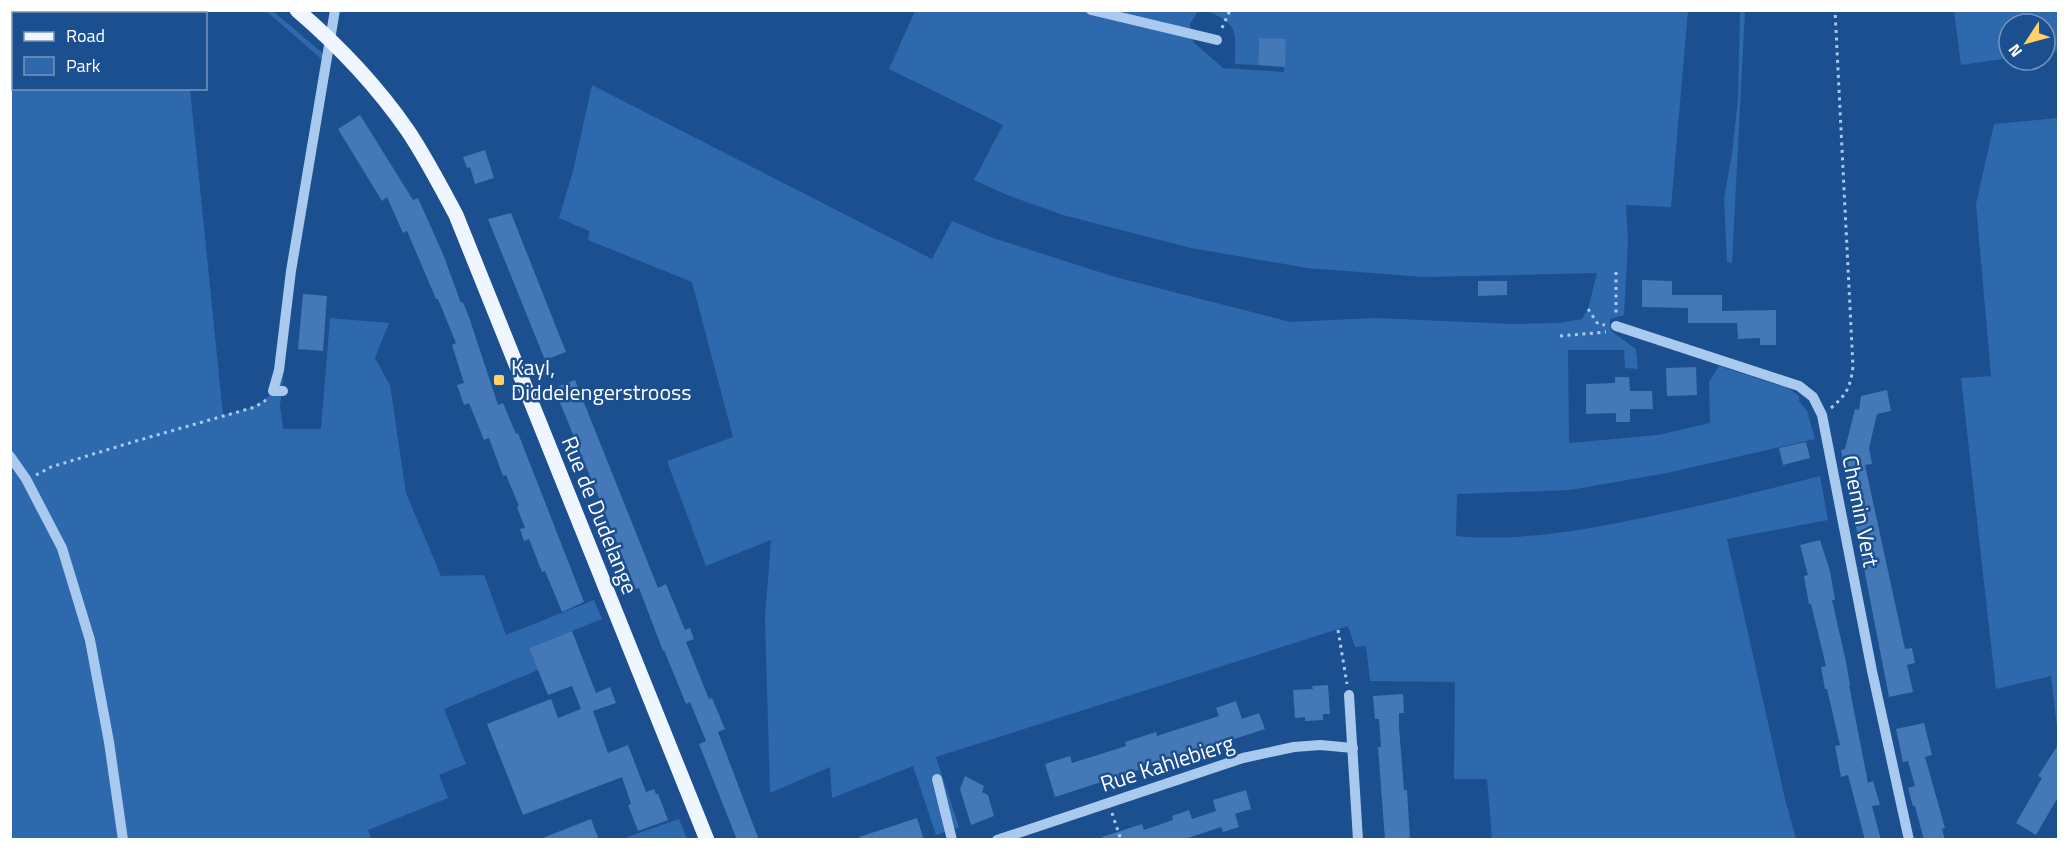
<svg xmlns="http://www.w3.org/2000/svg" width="2069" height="850" viewBox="0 0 2069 850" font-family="'Titillium Web',sans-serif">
  <rect width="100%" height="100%" fill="#1b4f8f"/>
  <g fill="#2e69ad">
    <path d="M10,11H182V13L14,14V88L190,89L223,415C244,410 260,408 273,391L295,272L280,406L283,429H321L330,318L389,323L375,358L390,385L406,493L441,576L484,575L506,635L594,600L602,619L529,648L538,670L444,709L466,764L439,775L448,798L368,830L371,839H11Z"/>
    <polygon points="266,11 273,11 326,56 325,62"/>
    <path d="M915,11H1198L1190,24L1193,42L1223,68L1284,72L1286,40L1259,38L1258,65L1235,64C1235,31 1240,26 1208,11H1688L1671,207L1626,205L1628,242L1624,315L1610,319L1611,331L1636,349L1638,369L1625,368L1624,350H1568L1569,443L1658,435L1710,423L1709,382L1719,366L1790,389L1799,396V401L1807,411L1815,439L1667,473L1570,490L1457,494L1456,536C1520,542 1584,530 1647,517C1705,505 1762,491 1820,476L1828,520L1727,539L1785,799L1796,839H1492L1487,779H1454L1455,682L1370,681L1366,646L1355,647L1348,626L936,757L959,827L936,835L913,766L832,798L830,767L770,793L765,618L771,540L706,566L667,461L733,437L692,282L588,240L589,231L559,218L573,171L592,85L932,259L952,221L993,238L1115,277L1290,322L1375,318L1512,324L1558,323L1582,319L1588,309L1597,273L1423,277L1307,268L1191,248L1063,215L1007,195L974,180L1003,125L889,69Z"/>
    <polygon points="1740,11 1745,11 1732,263 1727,262 1724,198 1732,154 1738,98"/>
    <polygon points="1954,11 2058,11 2058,51 2045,53 2045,24 2009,24 2009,58 1961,65"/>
    <polygon points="2058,118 2058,736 2051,676 1996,689 1961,378 1991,376 1976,204 1994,124"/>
    <polygon points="679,819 687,839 622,839"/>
  </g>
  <g fill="#4478b7">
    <polygon points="1259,38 1286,39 1285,67 1258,65"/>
    <polygon points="360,115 413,200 418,198 443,254 461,303 463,302 469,317 498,405 503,403 516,434 518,433 584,602 562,612 545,571 542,572 529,539 524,541 520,529 525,528 517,507 519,506 506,475 503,476 489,438 484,440 469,403 464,405 457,385 464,383 452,345 456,343 438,299 436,299 407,231 403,233 387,197 382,201 338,129"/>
    <polygon points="485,150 494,178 475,184 470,167 467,168 463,157"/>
    <polygon points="511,213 566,352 545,360 488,219"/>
    <polygon points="1642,280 1672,281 1672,295 1722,295 1722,311 1776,310 1776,345 1760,345 1760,338 1738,339 1737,323 1688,323 1688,308 1642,307"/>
    <polygon points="1478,281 1507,281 1507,295 1478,296"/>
    <polygon points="303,294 327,296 323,351 298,349"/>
    <polygon points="1696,367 1697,395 1667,396 1666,368"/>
    <polygon points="1615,377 1629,377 1630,391 1652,391 1653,409 1630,409 1630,422 1616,422 1616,413 1586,414 1586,384 1615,383"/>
    <polygon points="575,380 658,588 666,584 685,630 690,628 694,639 686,642 709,699 712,698 725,729 718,732 759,840 737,840 699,744 706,741 690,702 686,704 664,650 663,651 639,588 636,589 577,444 554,388"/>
    <polygon points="1887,390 1891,411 1877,414 1869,448 1872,464 1865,465 1905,649 1912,648 1915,663 1907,665 1913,692 1889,697 1841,450 1845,449 1855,409 1859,410 1861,396"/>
    <polygon points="1806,442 1810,458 1783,465 1779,448"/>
    <polygon points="1820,540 1830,571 1835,600 1832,600 1846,662 1850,685 1849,685 1868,783 1873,781 1880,805 1872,806 1881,840 1865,840 1848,775 1841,777 1835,746 1840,745 1827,689 1825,689 1821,667 1826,666 1811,604 1809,604 1804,576 1808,575 1800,545"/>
    <polygon points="572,631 596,693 610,687 616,703 593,711 608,753 628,745 646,792 654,789 656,794 658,794 668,820 638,831 628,805 631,804 622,777 523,815 487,724 551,699 558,718 581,709 572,686 548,695 529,648"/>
    <polygon points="1328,685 1330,714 1323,714 1323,720 1305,721 1305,717 1295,718 1293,690 1313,689 1312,686"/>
    <polygon points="1403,694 1404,713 1399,713 1399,727 1404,790 1407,790 1410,840 1385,840 1378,747 1381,747 1379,719 1375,719 1373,696"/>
    <polygon points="1236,701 1242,719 1259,713 1265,729 1055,797 1045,764 1070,756 1072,763 1126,746 1125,742 1156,732 1157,736 1219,716 1216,708"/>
    <polygon points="1924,723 1932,755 1925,757 1945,828 1942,829 1945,840 1924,840 1915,806 1913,806 1908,788 1915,786 1908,761 1903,762 1896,729"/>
    <polygon points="2058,745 2058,797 2036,835 2016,823 2042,778 2038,776"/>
    <polygon points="965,776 984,786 982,792 988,795 994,816 971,825 960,789"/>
    <polygon points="1246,790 1251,809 1235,814 1239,827 1223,832 1221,827 1182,840 1102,840 1102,837 1142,824 1144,830 1173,820 1172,816 1189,810 1192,819 1216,811 1213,800"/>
    <polygon points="917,818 924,840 859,840 859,837"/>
    <polygon points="591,819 599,840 541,840 540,839"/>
  </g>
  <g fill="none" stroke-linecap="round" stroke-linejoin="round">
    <g stroke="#a9c9ee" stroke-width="3" stroke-dasharray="3 4.5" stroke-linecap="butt">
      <polyline points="1310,10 1310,11"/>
      <polyline points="1222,28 1230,10"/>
      <polyline points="1616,272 1616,314"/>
      <polyline points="1588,309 1598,324 1605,325"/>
      <polyline points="1560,336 1606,332"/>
      <path d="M1831,408C1847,394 1850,388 1853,367L1835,10"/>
      <polyline points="36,475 51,467 136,441 255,407 266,400"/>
      <polyline points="1338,630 1347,684"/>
      <polyline points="1112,813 1121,840"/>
    </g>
    <g stroke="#a9c9ee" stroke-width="10">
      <polyline points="1091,10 1217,40"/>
      <polyline points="1616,326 1799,386 1813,397 1822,415 1872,671 1909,840"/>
      <polyline points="283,391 273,391 279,370 291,271 335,10"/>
      <polyline points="10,456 26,479 62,548 90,640 109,742 123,840"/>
      <polyline points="1349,695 1358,840"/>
      <polyline points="937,779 952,840"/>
      <polyline points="997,840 1243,758 1294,747 1320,745 1353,748"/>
    </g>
    <path stroke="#f0f6ff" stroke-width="15" d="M297,10C339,46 377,86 408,131C426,158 441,187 456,215L707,840"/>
  </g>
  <rect fill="#ffd166" stroke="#1b4f8f" stroke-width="2" x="493" y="374" width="12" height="12" rx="3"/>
  <g text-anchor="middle" stroke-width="5" stroke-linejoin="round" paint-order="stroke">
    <g font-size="22" fill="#fff" stroke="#1b4f8f" text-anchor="start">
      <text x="511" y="375">Kayl,<tspan x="511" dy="25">Diddelengerstrooss</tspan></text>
    </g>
    <g font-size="22" fill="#fff" stroke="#1b4f8f">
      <text transform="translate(1861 511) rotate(79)" y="8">Chemin Vert</text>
      <text transform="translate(600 515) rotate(68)" y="8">Rue de Dudelange</text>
      <text transform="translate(1167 763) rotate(-18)" y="8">Rue Kahlebierg</text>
    </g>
  </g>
  <rect width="2069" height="850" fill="none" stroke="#ffffff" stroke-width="24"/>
  <rect x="12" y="12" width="195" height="78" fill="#1b4f8f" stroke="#7695bc" stroke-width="1.5"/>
  <rect x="24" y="32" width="30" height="9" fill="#f0f6ff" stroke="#7695bc" stroke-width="1.5"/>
  <text x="66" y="42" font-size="18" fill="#ffffff">Road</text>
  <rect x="24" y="57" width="30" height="18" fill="#2e69ad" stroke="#7695bc" stroke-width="1.5"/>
  <text x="66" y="72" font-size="18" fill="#ffffff">Park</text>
  <g transform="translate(2027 42) rotate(234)"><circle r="28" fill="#1b4f8f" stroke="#7695bc" stroke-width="1.5"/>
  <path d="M0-4.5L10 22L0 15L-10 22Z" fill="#ffd166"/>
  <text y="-9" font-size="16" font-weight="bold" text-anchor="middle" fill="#ffffff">N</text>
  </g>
</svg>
